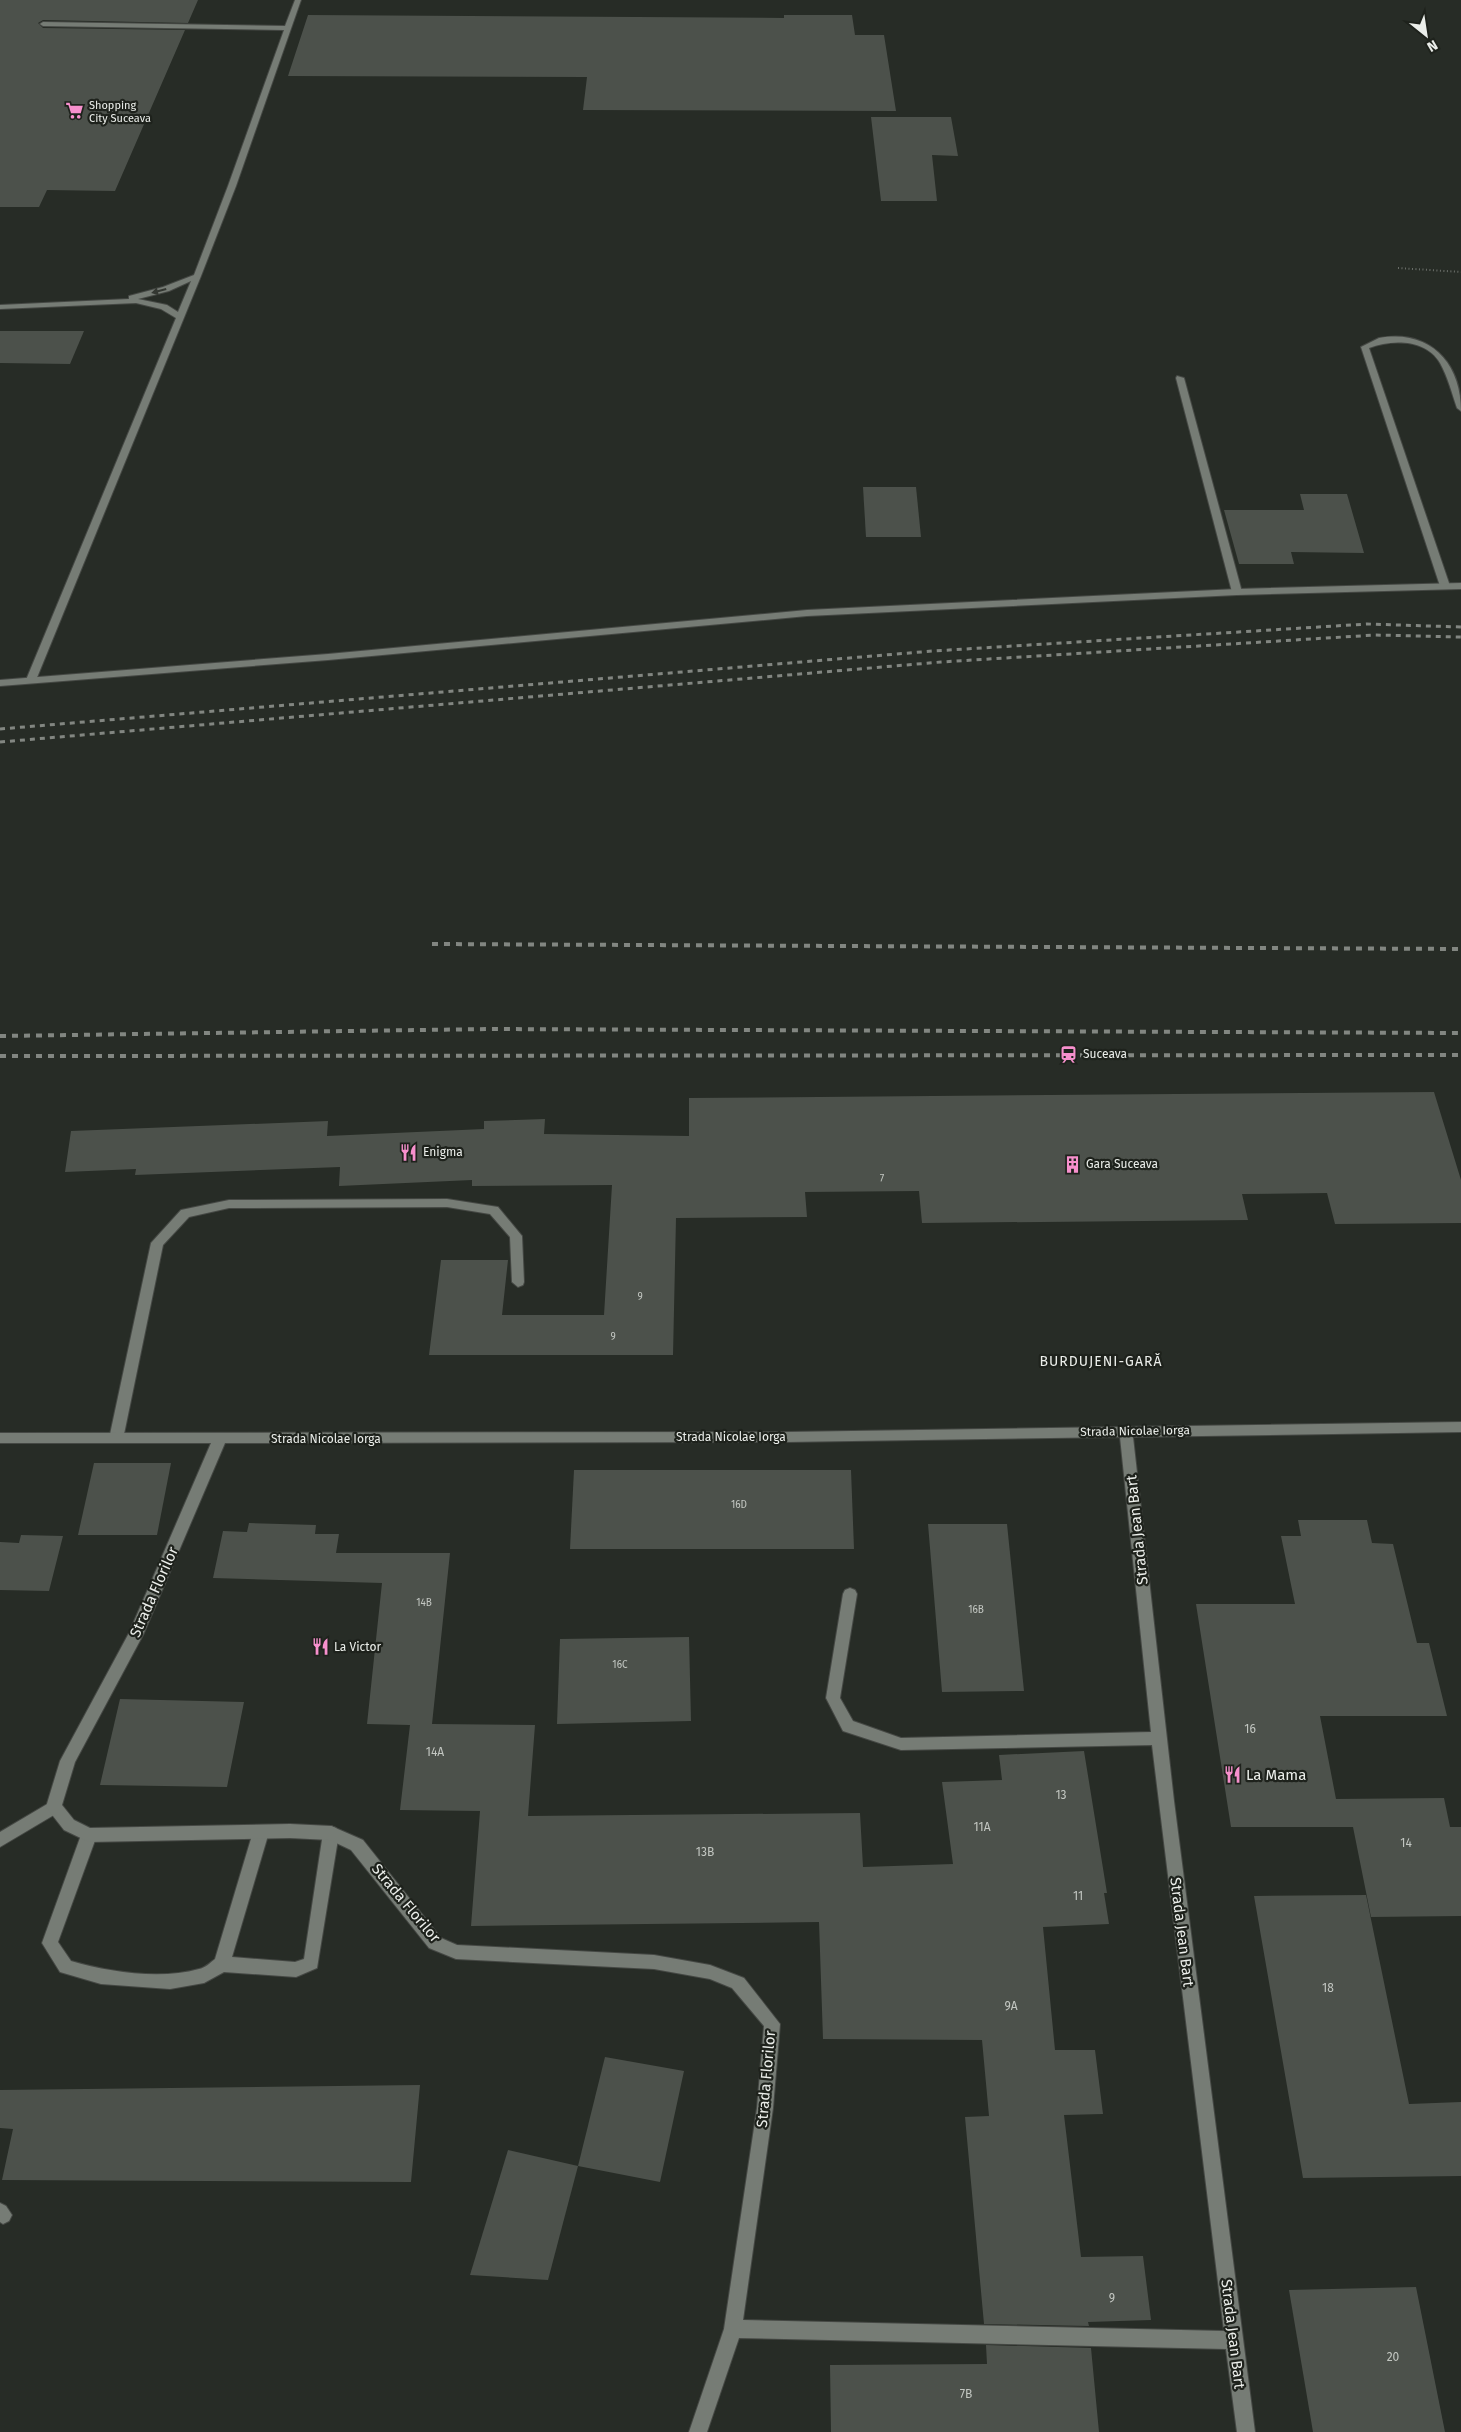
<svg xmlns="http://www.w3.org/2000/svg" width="1461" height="2432" viewBox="0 0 1461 2432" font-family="'Fira Sans',sans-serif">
  <rect width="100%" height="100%" fill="#272c26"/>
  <g fill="#4c514b">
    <polygon points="0,0 198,0 188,23 43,20 38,23 43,28 185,30 115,191 47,190 39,207 0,207"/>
    <polygon points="308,15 784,18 784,15 852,15 855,35 884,35 896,111 583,110 587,77 288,76"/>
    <polygon points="871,117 951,117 958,156 932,155 937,201 881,201"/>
    <polygon points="0,331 84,331 70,364 0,363"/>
    <polygon points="863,487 916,487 921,537 866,537"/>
    <polygon points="1300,494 1347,494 1364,553 1291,552 1294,564 1239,564 1224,510 1304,510"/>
    <polygon points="1434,1092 1461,1180 1461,1223 1335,1224 1327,1193 1242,1194 1248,1220 922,1223 919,1191 805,1192 807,1217 676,1218 673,1355 429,1355 441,1260 508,1260 502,1315 604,1315 612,1185 472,1186 472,1180 339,1186 340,1167 135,1175 136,1169 65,1172 71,1131 328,1121 327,1136 484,1129 484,1121 545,1119 544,1134 689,1136 689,1098"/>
    <polygon points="94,1463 171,1463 157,1535 78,1535"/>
    <polygon points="574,1470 851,1470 854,1549 570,1549"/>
    <polygon points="1298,1520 1367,1520 1372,1543 1393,1544 1417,1643 1429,1643 1447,1716 1320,1716 1336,1799 1444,1798 1450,1827 1461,1827 1461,1916 1371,1917 1353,1827 1231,1827 1196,1604 1295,1604 1281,1536 1301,1536"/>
    <polygon points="249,1523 316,1525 315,1534 339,1534 336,1553 450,1553 432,1724 535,1725 528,1816 860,1813 863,1867 953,1864 942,1782 1002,1780 999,1755 1084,1751 1107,1893 1104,1893 1109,1924 1043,1927 1055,2050 1095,2050 1103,2114 1064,2115 1081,2257 1143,2256 1151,2320 1088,2322 1089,2326 984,2324 965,2117 989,2116 982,2040 823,2039 819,1922 471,1926 480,1811 400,1810 410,1725 367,1724 382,1583 213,1578 223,1531 247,1532"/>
    <polygon points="928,1524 1007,1524 1024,1691 942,1692"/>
    <polygon points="21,1535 63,1536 49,1591 0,1590 0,1542 19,1543"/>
    <polygon points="689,1637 691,1721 557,1724 560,1639"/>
    <polygon points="120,1699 244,1702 227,1787 100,1785"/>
    <polygon points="1366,1895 1409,2104 1461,2102 1461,2176 1303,2178 1254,1896"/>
    <polygon points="605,2057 684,2071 660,2182 578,2166"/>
    <polygon points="420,2085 411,2182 2,2180 13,2129 0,2128 0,2090"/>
    <polygon points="508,2150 578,2166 548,2280 470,2275"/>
    <polygon points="1416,2287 1445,2432 1313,2432 1289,2290"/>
    <polygon points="986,2345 1091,2348 1099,2432 831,2432 830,2365 987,2364"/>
  </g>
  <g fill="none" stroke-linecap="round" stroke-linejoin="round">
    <defs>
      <g id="lane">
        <path d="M295,0H301L236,186L201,276L36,680L31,683L28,682L26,680L176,318L161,309L136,303L0,309V305L129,299V296L163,287L194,275L228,186L284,30L43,26L40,24L43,22L285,26ZM191,281L178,312L167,305L138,299L169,291Z"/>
        <path d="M1379,338C1429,329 1461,362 1461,411L1457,408C1452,394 1448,377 1440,363C1426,339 1392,339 1369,348L1450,586L1448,588L1445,589L1440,586L1361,347Z"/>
        <polygon points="1177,376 1184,378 1242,592 1240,594 1237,595 1232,592 1176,378"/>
        <polygon points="447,1199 498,1207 522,1236 524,1282 523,1285 518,1287 512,1282 510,1237 490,1214 447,1207 229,1208 189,1217 163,1245 123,1439 121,1443 111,1443 109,1439 151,1243 181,1210 229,1200"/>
        <polygon points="54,1800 59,1802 62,1807 59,1812 0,1847 0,1832"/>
        <path d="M261,1825L266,1827L269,1832L232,1957L295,1962L304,1959L323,1833L326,1828L331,1826L336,1828L339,1833L317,1968L296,1977L224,1972L204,1983L170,1989L101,1984L60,1972L42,1943L81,1835L84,1830L89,1828L94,1830L97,1835L58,1942L71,1961C109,1972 160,1980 199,1969C205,1968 210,1963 215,1959L253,1832L256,1827Z"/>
        <polygon points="0,2203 6,2206 12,2215 9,2221 3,2224 0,2222"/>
      </g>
      <g id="street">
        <polygon points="1461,583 1461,589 1237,595 807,616 328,660 0,686 0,680 328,654 807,610 1237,589"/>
        <path d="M1461,1422V1432L1133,1437L1174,1801L1255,2432H1237L1226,2349L739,2338L707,2432H689L724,2329L757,2108L764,2026L732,1988L710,1979L654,1969L456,1959L429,1948L351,1850L330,1840L290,1838L89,1842L64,1830L46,1807L60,1761L129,1633L211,1443H0V1433L786,1432ZM1120,1437L1151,1732L901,1738L853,1721L840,1698L857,1594L855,1590L850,1588L845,1590L843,1594L826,1698L843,1731L901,1750L1152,1745L1224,2331L743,2320L773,2108L780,2024L744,1978L710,1965L654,1955L457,1945L441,1938L363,1840L331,1826L290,1824L90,1828L74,1820L62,1805L75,1762L143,1635L225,1443L786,1442Z"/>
      </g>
    </defs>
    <use href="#lane" stroke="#454844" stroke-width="2"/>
    <use href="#street" stroke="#454844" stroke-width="2"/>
    <polyline stroke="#6b6f6a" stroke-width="2" stroke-dasharray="1 2.5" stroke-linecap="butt" points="1398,268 1461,272"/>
    <use href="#lane" fill="#767c75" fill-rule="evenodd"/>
    <use href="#street" fill="#767c75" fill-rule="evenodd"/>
    <g stroke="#828681" stroke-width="3" stroke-dasharray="5 5" stroke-linecap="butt">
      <polyline points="0,729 933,651 1367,624 1461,627"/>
      <polyline points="0,742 941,662 1375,635 1461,637"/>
    </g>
    <g stroke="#828681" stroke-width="4" stroke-dasharray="6 6" stroke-linecap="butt">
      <polyline points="432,944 1461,949"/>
      <polyline points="0,1036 489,1029 1461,1033"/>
      <polyline points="0,1056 1461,1055"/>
    </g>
  </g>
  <defs><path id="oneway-solid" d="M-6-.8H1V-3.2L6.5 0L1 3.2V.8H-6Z" transform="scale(1.25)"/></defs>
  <use fill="#343832" href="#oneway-solid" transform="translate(159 291) rotate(165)"/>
  <defs>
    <symbol id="supermarket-bare" viewBox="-9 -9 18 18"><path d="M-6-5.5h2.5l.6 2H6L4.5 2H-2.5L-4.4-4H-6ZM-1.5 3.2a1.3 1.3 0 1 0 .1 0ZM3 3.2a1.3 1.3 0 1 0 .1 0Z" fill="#f790cd" stroke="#1e221c" stroke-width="2.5" paint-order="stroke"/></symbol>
    <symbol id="station-bare" viewBox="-9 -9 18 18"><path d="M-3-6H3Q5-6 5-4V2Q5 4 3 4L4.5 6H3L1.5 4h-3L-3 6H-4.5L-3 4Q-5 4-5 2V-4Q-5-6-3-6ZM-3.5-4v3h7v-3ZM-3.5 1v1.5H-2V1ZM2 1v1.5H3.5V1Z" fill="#f790cd" stroke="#1e221c" stroke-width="2.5" paint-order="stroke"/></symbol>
    <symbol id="restaurant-bare" viewBox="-9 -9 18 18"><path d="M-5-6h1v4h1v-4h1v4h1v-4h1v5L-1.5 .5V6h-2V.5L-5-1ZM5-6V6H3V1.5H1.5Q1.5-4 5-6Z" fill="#f790cd" stroke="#1e221c" stroke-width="2.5" paint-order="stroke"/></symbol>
    <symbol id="building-bare" viewBox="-9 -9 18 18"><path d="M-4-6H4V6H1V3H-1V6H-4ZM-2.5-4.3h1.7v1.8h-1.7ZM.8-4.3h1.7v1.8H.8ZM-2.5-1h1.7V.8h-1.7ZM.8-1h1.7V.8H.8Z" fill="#f790cd" stroke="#1e221c" stroke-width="2.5" paint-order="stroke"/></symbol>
  </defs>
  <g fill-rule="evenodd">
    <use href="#supermarket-bare" x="62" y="98" width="25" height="25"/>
    <use href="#station-bare" x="1056" y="1042" width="25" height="25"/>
    <use href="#restaurant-bare" x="396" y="1140" width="25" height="25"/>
    <use href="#building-bare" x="1060" y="1152" width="25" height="25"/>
    <use href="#restaurant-bare" x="308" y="1634" width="25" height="25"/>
    <use href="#restaurant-bare" x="1220" y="1762" width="25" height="25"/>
  </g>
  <g text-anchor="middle" stroke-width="4.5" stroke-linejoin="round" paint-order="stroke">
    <g font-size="10" fill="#c3c7c2">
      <text x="882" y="1182">7</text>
      <text x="640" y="1300">9</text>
      <text x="613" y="1340">9</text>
      <text x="739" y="1508">16D</text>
      <text x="424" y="1606">14B</text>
      <text x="976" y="1613">16B</text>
      <text x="620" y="1668">16C</text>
    </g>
    <g font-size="11" fill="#ebeeea" stroke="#1e221c" text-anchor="start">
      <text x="89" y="109">Shopping<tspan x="89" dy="13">City Suceava</tspan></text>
    </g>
    <g font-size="12" fill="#ebeeea" stroke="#1e221c" text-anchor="start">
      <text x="1083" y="1058">Suceava</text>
      <text x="423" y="1156">Enigma</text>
      <text x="1086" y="1168">Gara Suceava</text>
      <text x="334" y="1651">La Victor</text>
    </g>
    <g font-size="12" fill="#ebeeea" stroke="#1e221c">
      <text transform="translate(1135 1431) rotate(-1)" y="4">Strada Nicolae Iorga</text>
      <text x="731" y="1441">Strada Nicolae Iorga</text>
      <text x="326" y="1443">Strada Nicolae Iorga</text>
    </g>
    <g font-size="12" fill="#c3c7c2">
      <text x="1250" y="1733">16</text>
      <text x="435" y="1756">14A</text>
      <text x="1061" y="1799">13</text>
      <text x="982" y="1831">11A</text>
      <text x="1406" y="1847">14</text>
      <text x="705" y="1856">13B</text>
      <text x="1078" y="1900">11</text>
      <text x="1328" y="1992">18</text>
      <text x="1011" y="2010">9A</text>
      <text x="1112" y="2302">9</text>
      <text x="1393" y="2361">20</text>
      <text x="966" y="2398">7B</text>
    </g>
    <g font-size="14" letter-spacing="1" fill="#ebeeea" stroke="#1e221c">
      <text x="1101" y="1366">BURDUJENI-GARĂ</text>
    </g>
    <g font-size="15" fill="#ebeeea" stroke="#1e221c">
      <text transform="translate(1137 1530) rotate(-96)" y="5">Strada Jean Bart</text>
      <text transform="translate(154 1592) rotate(-66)" y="5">Strada Florilor</text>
      <text transform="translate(406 1903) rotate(50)" y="5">Strada Florilor</text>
      <text transform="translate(1182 1932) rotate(83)" y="5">Strada Jean Bart</text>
      <text transform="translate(766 2079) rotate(-85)" y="5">Strada Florilor</text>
      <text transform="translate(1233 2334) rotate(83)" y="5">Strada Jean Bart</text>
    </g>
    <g font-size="15" fill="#ebeeea" stroke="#1e221c" text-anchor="start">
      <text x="1246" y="1780">La Mama</text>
    </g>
  </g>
  <g transform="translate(1426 35) rotate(150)" stroke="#1e221c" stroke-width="4" paint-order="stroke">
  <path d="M0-4L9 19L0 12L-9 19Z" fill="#ebeeea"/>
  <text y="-8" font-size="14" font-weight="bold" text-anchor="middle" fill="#ebeeea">N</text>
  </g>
</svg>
